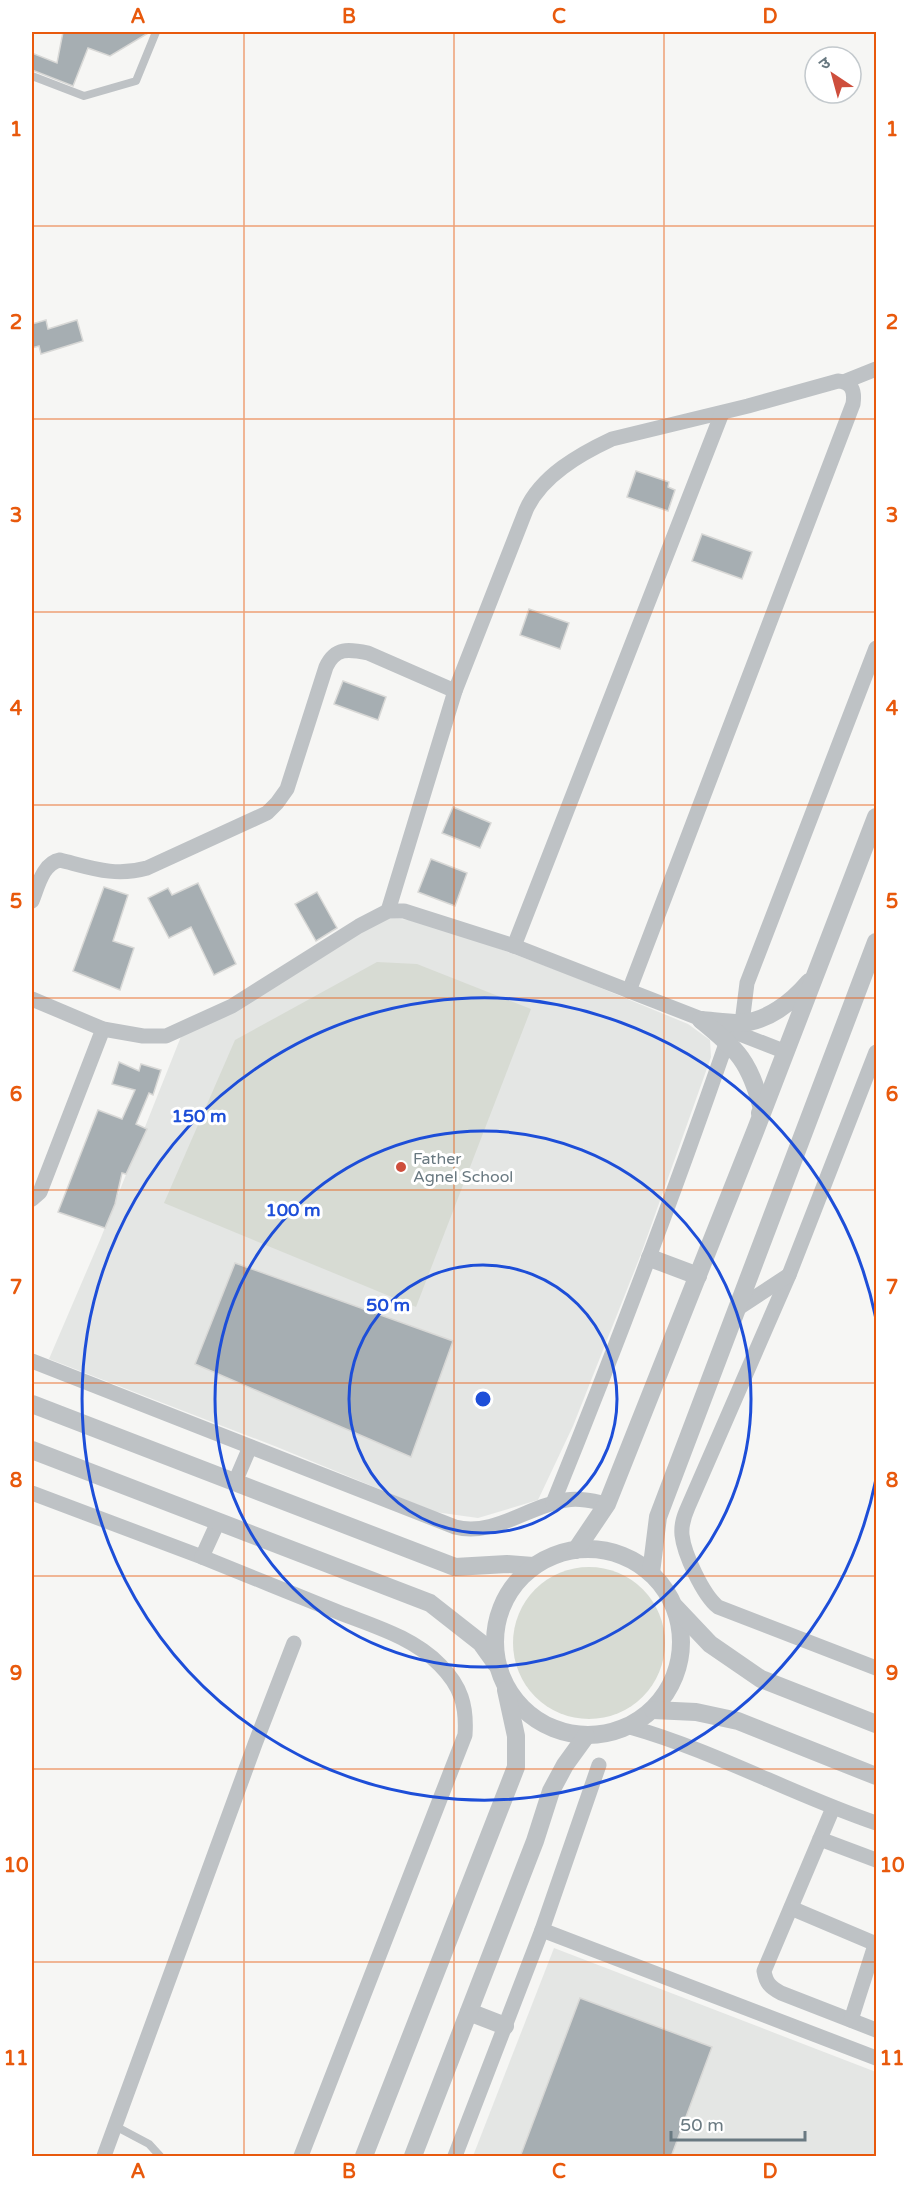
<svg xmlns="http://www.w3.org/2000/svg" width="908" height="2188" viewBox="0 0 908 2188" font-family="'Varela Round','Noto Sans Devanagari',sans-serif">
  <rect width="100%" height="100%" fill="#f6f6f4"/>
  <g fill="#e4e6e4">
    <polygon points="387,918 412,920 473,939 567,974 688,1024 710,1040 711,1057 641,1254 573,1426 538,1500 478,1518 435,1512 277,1447 49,1359 100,1240 182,1034"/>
    <polygon points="554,1948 876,2072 876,2156 473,2156"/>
  </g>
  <g fill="#d7dbd3">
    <polygon points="377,962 417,964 531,1009 416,1307 164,1203 235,1040"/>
    <circle cx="589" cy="1643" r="76"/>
  </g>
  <g fill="#a6aeb2" stroke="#d8d8d6" stroke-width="1.5">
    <polygon points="63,32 150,32 110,56 88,48 73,86 32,70 32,53 57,63"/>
    <polygon points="46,320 48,329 77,320 83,341 41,354 39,346 32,348 32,324"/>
    <polygon points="636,471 669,482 668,487 675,490 668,511 627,497"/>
    <polygon points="702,534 752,552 742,579 692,561"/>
    <polygon points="529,609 569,623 560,649 520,635"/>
    <polygon points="343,681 386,697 378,720 334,704"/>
    <polygon points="453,807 491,823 480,848 442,833"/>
    <polygon points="431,859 467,873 455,906 418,892"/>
    <polygon points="198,883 236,964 214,975 191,927 169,938 148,898 168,888 172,895"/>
    <polygon points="104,887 128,895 113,941 134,948 120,990 73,971"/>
    <polygon points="317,892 337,928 316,941 295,904"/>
    <polygon points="119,1062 139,1071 141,1064 161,1070 153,1095 149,1093 136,1124 147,1129 126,1174 122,1173 115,1204 105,1228 58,1212 98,1110 122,1119 135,1090 112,1084"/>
    <polygon points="235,1263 453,1341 411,1457 195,1364"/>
    <polygon points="580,1998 712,2047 671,2157 520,2157"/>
  </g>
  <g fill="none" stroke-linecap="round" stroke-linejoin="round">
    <g stroke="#bec2c5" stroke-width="8">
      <polyline points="32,76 84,96 136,81 156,32"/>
      <polyline points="115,2126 149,2144 160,2156"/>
    </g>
    <g stroke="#bec2c5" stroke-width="15">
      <polyline points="846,381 876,369"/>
      <path d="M32,901C38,886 43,863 60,860C92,868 115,877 147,868L267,813L277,803L287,789L326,667C335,647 349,649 368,653L455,691"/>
      <path d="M388,911L455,691L526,510C541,476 580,454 612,439L748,406L838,381C852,382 855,391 853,404L629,991"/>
      <polyline points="514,946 722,413"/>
      <polyline points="32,999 103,1029 143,1036 166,1036 232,1006 359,926 388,911 404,911 514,946 786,1052"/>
      <polyline points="742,1023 747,983 876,648"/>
      <path d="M876,1052L789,1275L688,1507C684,1516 681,1524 682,1535C684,1554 703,1595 718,1607L876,1668"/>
      <polyline points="32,1199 40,1192 103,1029"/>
      <polyline points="737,1309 789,1275"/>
      <path d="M32,1361L455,1527C494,1537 528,1506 566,1500C580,1498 593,1501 607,1504"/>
      <polyline points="235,1482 250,1447"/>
      <polyline points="32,1493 202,1557 218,1522"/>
      <path d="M553,1503C615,1350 673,1197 727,1041"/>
      <path d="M202,1557C247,1575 293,1594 338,1612C373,1626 413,1637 440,1665C461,1686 467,1706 465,1735L301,2156"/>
      <path d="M630,1727C715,1751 793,1795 876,1823"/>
      <path d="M833,1808L764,1971C766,1983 770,1987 781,1993L876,2030"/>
      <polyline points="820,1839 876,1860"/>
      <polyline points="791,1908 876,1944"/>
      <polyline points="542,1930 876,2058"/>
      <polyline points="851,2020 876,1942"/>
      <polyline points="104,2156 255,1744 294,1643"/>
      <polyline points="455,2156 542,1930 599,1765"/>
    </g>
    <g stroke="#bec2c5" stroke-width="18">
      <path d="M701,1020C714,1021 727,1023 740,1023C767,1022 792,1002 809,982"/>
      <path d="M701,1020C738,1050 750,1062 762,1109L760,1113"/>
      <polyline points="650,1258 698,1276"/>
      <polyline points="32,1404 455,1567 507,1564 533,1566"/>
      <polyline points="32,1450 430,1603 481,1643 496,1664"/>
      <circle cx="588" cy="1642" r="93"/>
      <polyline points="576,1550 607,1504 756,1129 876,817"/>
      <polyline points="651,1573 658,1517 876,942"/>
      <polyline points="675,1607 710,1644 761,1679 876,1724"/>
      <polyline points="653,1710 696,1712 738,1721 876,1776"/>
      <polyline points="469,2012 505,2026"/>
      <polyline points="364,2156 516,1767 516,1736 506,1690"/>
      <polyline points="413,2156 535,1841 551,1791 565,1765 586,1736"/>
    </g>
  </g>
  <path fill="none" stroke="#e8590c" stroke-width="1.5" stroke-opacity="0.55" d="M244,32V2156M454,32V2156M664,32V2156M32,226H876M32,419H876M32,612H876M32,805H876M32,998H876M32,1190H876M32,1383H876M32,1576H876M32,1769H876M32,1962H876"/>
  <g fill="none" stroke="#1d4ed8" stroke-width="3">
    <circle cx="483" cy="1399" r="134"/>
    <circle cx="483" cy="1399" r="268"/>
    <path d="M876 1479A401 401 0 1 1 876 1319"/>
  </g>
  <circle fill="#ce4e3c" stroke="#fff" stroke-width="2" cx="401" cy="1167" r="6"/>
  <g text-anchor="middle" stroke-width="6" stroke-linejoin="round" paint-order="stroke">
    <g font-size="16" fill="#697981" stroke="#fff" text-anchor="start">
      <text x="413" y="1164">Father<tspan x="413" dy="18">Agnel School</tspan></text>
    </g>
  </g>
  <circle cx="483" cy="1399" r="9" fill="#1d4ed8" stroke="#fff" stroke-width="3"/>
  <g font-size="18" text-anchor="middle" font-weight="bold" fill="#1d4ed8" stroke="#fff" stroke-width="6" stroke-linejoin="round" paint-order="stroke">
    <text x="199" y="1122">150 m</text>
    <text x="293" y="1216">100 m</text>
    <text x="388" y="1311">50 m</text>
  </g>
  <rect width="908" height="2188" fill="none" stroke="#ffffff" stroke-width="66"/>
  <g transform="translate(833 75) rotate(324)"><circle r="28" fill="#ffffff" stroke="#c3c9cd" stroke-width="1.5"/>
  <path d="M0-4.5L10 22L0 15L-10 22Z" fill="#ce4e3c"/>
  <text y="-9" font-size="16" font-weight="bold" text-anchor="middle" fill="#697981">उ</text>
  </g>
  <path d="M671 2131v9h134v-9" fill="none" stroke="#697981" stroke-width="3"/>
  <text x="680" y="2131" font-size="18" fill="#697981" stroke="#ffffff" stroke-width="4.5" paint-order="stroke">50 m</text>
  <rect x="33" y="33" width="842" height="2122" fill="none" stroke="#e8590c" stroke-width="2"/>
  <g font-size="20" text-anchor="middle" font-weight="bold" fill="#e8590c">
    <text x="138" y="23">A</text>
    <text x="349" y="23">B</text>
    <text x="559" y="23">C</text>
    <text x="770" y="23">D</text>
    <text x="16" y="136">1</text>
    <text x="892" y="136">1</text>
    <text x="16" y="329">2</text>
    <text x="892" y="329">2</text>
    <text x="16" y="522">3</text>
    <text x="892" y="522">3</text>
    <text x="16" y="715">4</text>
    <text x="892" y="715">4</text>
    <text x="16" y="908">5</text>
    <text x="892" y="908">5</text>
    <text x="16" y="1101">6</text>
    <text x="892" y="1101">6</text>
    <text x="16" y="1294">7</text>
    <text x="892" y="1294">7</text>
    <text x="16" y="1487">8</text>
    <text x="892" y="1487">8</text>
    <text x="16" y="1680">9</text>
    <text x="892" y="1680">9</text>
    <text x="16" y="1872">10</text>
    <text x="892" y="1872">10</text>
    <text x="16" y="2065">11</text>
    <text x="892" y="2065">11</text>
    <text x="138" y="2178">A</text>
    <text x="349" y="2178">B</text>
    <text x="559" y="2178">C</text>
    <text x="770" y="2178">D</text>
  </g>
</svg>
